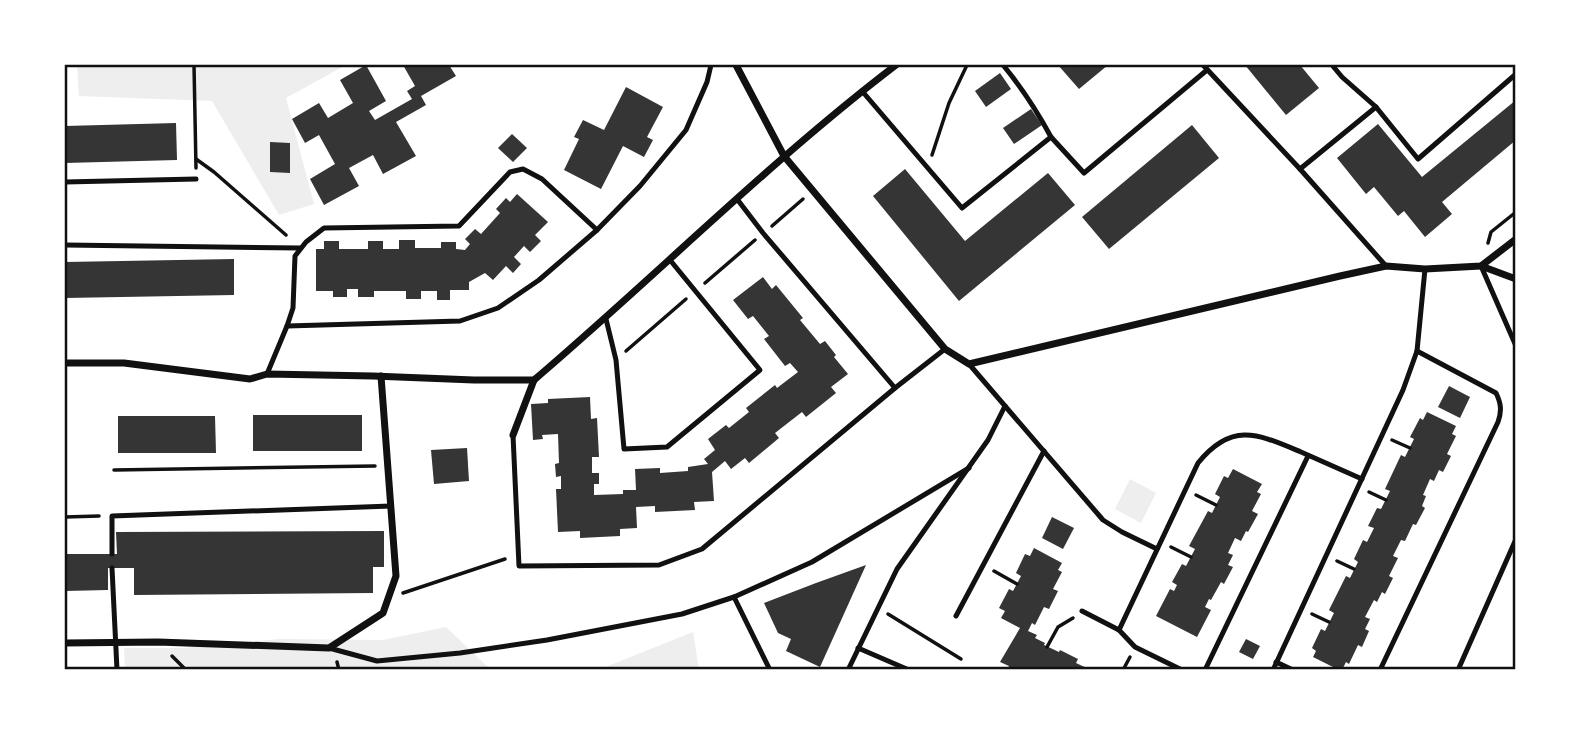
<svg xmlns="http://www.w3.org/2000/svg" width="1581" height="735" viewBox="0 0 1581 735" font-family="'Open Sans',sans-serif">
  <rect width="100%" height="100%" fill="#fff"/>
  <g fill="#eee">
    <polygon points="77,65 346,65 286,98 314,204 279,215 212,101 79,96"/>
    <polygon points="1130,479 1156,493 1141,523 1115,509"/>
    <polygon points="446,627 491,670 125,670 124,648 183,648 279,639 383,640"/>
    <polygon points="693,632 699,670 598,670"/>
  </g>
  <g fill="#353535">
    <polygon points="366,65 386,101 369,111 375,120 412,99 407,91 415,86 403,65 449,65 456,76 421,96 426,105 396,122 416,156 383,174 373,155 349,168 359,186 324,205 310,179 335,164 319,135 305,143 292,119 319,103 328,118 353,103 340,80"/>
    <polygon points="1058,65 1108,65 1079,89"/>
    <polygon points="1245,65 1300,65 1319,88 1286,115"/>
    <polygon points="1000,73 1011,89 986,107 975,91"/>
    <polygon points="626,87 663,107 647,137 653,140 644,157 623,146 601,189 564,170 579,139 574,137 583,120 604,130"/>
    <polygon points="1516,100 1516,140 1442,202 1452,214 1425,237 1404,211 1398,216 1374,187 1366,194 1337,158 1378,124 1422,177"/>
    <polygon points="1031,109 1042,125 1014,144 1003,128"/>
    <polygon points="176,123 177,160 65,163 65,126"/>
    <polygon points="1192,125 1219,158 1109,249 1082,217"/>
    <polygon points="512,134 527,148 513,162 498,148"/>
    <polygon points="270,142 290,143 290,173 270,172"/>
    <polygon points="905,169 965,241 1048,173 1075,205 959,301 873,196"/>
    <polygon points="517,194 548,222 535,235 541,241 530,252 524,246 514,257 521,264 513,273 506,266 493,280 485,273 469,282 469,290 450,290 450,300 437,300 437,291 421,291 421,299 406,299 406,291 374,291 374,297 358,297 358,289 347,289 347,297 333,297 333,291 316,291 316,249 324,249 324,241 339,241 339,249 368,249 368,241 383,241 383,249 399,249 399,240 415,240 415,248 441,248 441,242 456,242 456,249 465,250 470,244 465,239 475,229 481,234 500,213 496,209 506,198 510,202"/>
    <polygon points="234,259 234,295 65,298 65,262"/>
    <polygon points="763,277 772,289 776,285 803,318 800,320 820,344 825,341 836,355 834,357 848,374 831,387 836,393 806,417 802,412 775,433 779,438 749,463 745,458 731,469 725,461 712,472 714,501 694,502 695,510 655,512 655,506 636,507 637,528 620,529 620,536 580,538 580,531 558,532 556,489 561,489 561,476 556,477 555,464 559,463 558,434 542,435 543,439 533,440 531,404 548,403 548,399 590,397 591,419 597,418 599,457 592,457 592,473 599,473 599,484 594,484 594,495 623,494 623,490 636,490 635,469 660,468 660,473 688,471 688,467 708,464 704,459 715,450 708,439 726,425 729,428 749,412 746,408 775,385 777,388 798,372 790,363 785,366 764,339 769,336 753,316 748,319 733,300"/>
    <polygon points="1449,386 1470,397 1460,418 1438,407"/>
    <polygon points="1427,412 1456,426 1452,434 1456,436 1447,454 1451,456 1443,472 1439,470 1434,481 1430,479 1423,495 1426,496 1422,506 1425,508 1416,525 1413,524 1405,541 1401,540 1393,556 1398,558 1389,576 1393,578 1385,594 1382,592 1377,602 1374,600 1365,617 1370,619 1365,629 1369,631 1362,647 1358,645 1349,664 1346,662 1342,670 1339,670 1313,657 1316,651 1312,648 1321,629 1325,631 1334,613 1329,610 1346,576 1350,578 1358,562 1354,559 1363,540 1367,542 1374,528 1368,526 1377,508 1381,509 1390,491 1385,489 1401,455 1405,457 1414,439 1410,437 1420,418 1423,420"/>
    <rect x="253" y="415" width="109" height="36"/>
    <polygon points="118,416 215,416 216,453 118,453"/>
    <polygon points="467,448 469,481 434,484 431,450"/>
    <polygon points="1233,469 1262,484 1257,492 1261,494 1252,511 1258,514 1248,532 1246,531 1241,541 1235,538 1228,553 1233,555 1228,565 1233,567 1224,584 1221,582 1211,600 1209,599 1205,607 1211,610 1197,637 1156,616 1170,589 1174,591 1177,585 1172,582 1182,564 1186,566 1195,549 1189,546 1208,511 1212,513 1220,497 1215,494 1224,476 1228,478"/>
    <polygon points="1052,517 1074,528 1063,549 1042,538"/>
    <polygon points="384,531 384,567 373,567 373,593 134,595 134,568 108,568 108,590 65,591 65,554 117,554 116,532"/>
    <polygon points="1034,548 1062,563 1058,570 1062,572 1053,589 1058,591 1049,609 1044,607 1035,625 1032,623 1028,631 1037,635 1035,638 1045,643 1044,645 1059,652 1060,650 1078,659 1076,663 1091,670 1007,670 1009,666 1000,662 1020,628 1001,618 1005,611 999,608 1009,589 1013,591 1021,576 1016,573 1025,554 1030,556"/>
    <polygon points="866,565 820,667 786,651 791,639 778,633 764,603 816,583"/>
    <polygon points="1246,639 1260,646 1253,659 1239,652"/>
  </g>
  <g fill="none" stroke-linecap="round" stroke-linejoin="round">
    <g stroke="#111" stroke-width="3.5">
      <polyline points="194,65 196,168"/>
      <polyline points="932,155 949,103 967,65"/>
      <polyline points="196,159 214,172 286,235"/>
      <polyline points="772,226 803,199"/>
      <polyline points="1488,243 1491,232 1516,212"/>
      <polyline points="705,283 755,240"/>
      <polyline points="626,351 686,299"/>
      <polyline points="1392,440 1410,448"/>
      <polyline points="114,470 375,466"/>
      <polyline points="1369,492 1386,500"/>
      <polyline points="1196,495 1216,505"/>
      <polyline points="65,517 99,516"/>
      <polyline points="1171,547 1191,557"/>
      <polyline points="1337,561 1354,569"/>
      <polyline points="994,571 1017,584"/>
      <polyline points="403,593 505,559"/>
      <polyline points="888,614 961,659"/>
      <polyline points="1312,614 1329,622"/>
      <polyline points="1047,647 1058,627 1073,618"/>
      <polyline points="172,656 186,670"/>
      <polyline points="337,662 339,670"/>
      <polyline points="1123,670 1130,657"/>
    </g>
    <g stroke="#111" stroke-width="5">
      <path d="M1003,65C1022,88 1037,111 1051,137"/>
      <polyline points="1203,65 1300,169"/>
      <polyline points="1332,65 1342,77 1376,107 1418,159 1516,74"/>
      <polyline points="862,91 962,208 1051,137 1084,173 1207,70"/>
      <polyline points="1376,107 1300,169 1386,266"/>
      <polyline points="65,182 196,179"/>
      <polyline points="737,199 763,233 895,388"/>
      <polyline points="65,245 301,248"/>
      <polyline points="1481,266 1516,346"/>
      <polyline points="606,319 616,360 624,449 667,447 760,370 670,260"/>
      <polyline points="287,326 460,321 498,308 539,280 597,230 640,186 686,130 707,82 711,65"/>
      <polyline points="969,364 1103,520 1122,532 1157,549"/>
      <polyline points="267,374 287,326 293,308 295,256 306,242 324,228 459,226 510,172 523,169 542,179 597,230"/>
      <polyline points="513,435 519,566 659,565 702,549 895,388 945,349"/>
      <polyline points="112,554 112,516 391,506"/>
      <polyline points="112,568 117,670"/>
      <polyline points="734,597 770,670"/>
      <polyline points="1082,611 1119,630 1135,647 1182,670"/>
      <polyline points="956,616 1044,451"/>
      <path d="M1119,630L1198,463C1232,421 1258,434 1301,452C1321,461 1342,470 1362,479"/>
      <polyline points="329,648 377,661 460,653 547,640 682,614 734,597 812,562 969,468"/>
      <polyline points="858,648 909,670"/>
      <polyline points="1276,662 1293,670"/>
      <polyline points="848,670 897,569 988,440 1005,406"/>
      <polyline points="1205,670 1308,456"/>
      <polyline points="1273,670 1403,390 1417,351 1425,269"/>
      <path d="M1380,670L1498,422C1502,411 1501,403 1496,393L1417,351"/>
      <polyline points="1458,670 1516,539"/>
    </g>
    <g stroke="#111" stroke-width="7">
      <polyline points="736,65 784,156 945,349 969,364 1340,276 1386,266 1425,269 1481,266 1516,239"/>
      <polyline points="1481,266 1516,279"/>
      <path d="M65,363H124L250,379L267,374L373,376L474,380H534C656,276 769,162 896,65"/>
      <polyline points="513,435 534,380"/>
      <polyline points="65,643 158,642 329,648 383,613 396,576 381,376"/>
    </g>
  </g>
  <rect width="1581" height="735" fill="none" stroke="#ffffff" stroke-width="133"/>
  <rect x="66" y="66" width="1448" height="602" fill="none" stroke="#111" stroke-width="2.5"/>
</svg>
